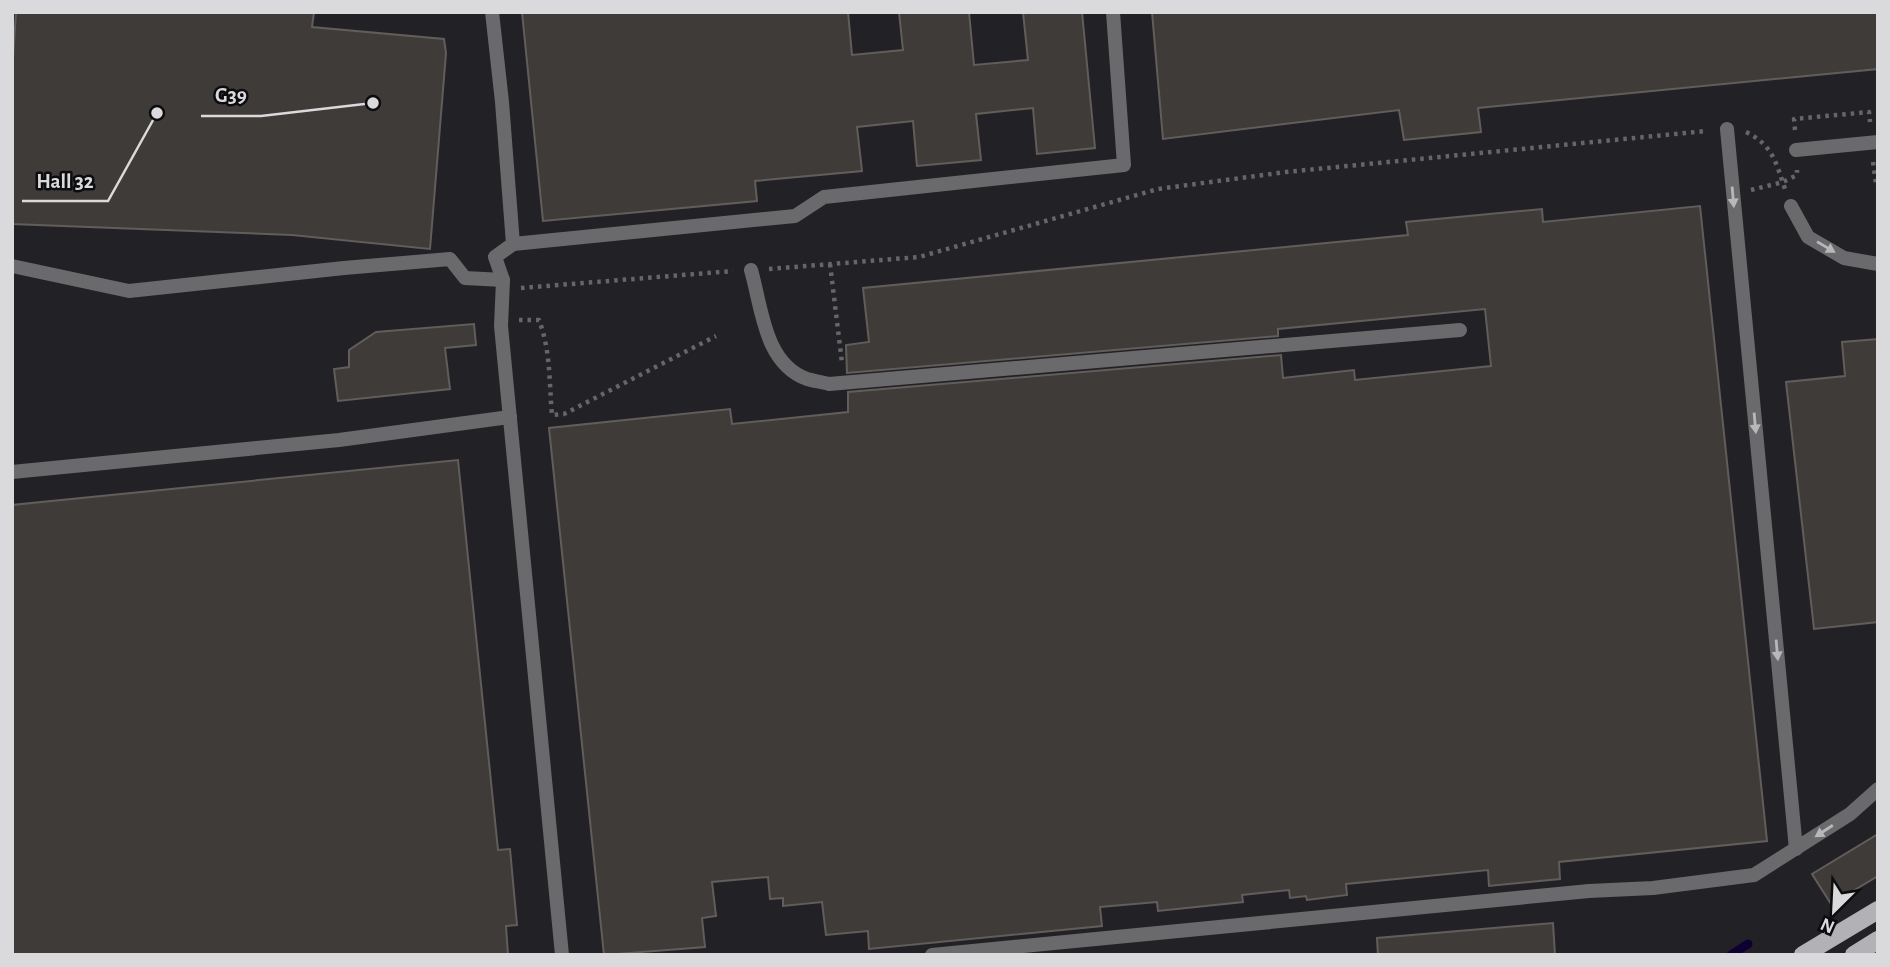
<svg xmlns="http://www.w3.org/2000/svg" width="1890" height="967" viewBox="0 0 1890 967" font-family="'Alegreya Sans',sans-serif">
  <rect width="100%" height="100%" fill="#222226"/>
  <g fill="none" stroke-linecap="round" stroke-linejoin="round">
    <polyline stroke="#0f0033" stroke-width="9" points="1731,955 1748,944"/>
  </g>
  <g fill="#3f3b38" stroke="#625d5a" stroke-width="2">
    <polygon points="16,12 314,12 312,27 444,39 446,53 430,249 292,235 12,224 12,74"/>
    <polygon points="522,12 848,12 852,55 903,50 899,12 969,12 974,65 1028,60 1023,12 1082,12 1095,148 1037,154 1033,108 976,114 981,160 917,166 913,121 857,127 862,171 755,181 757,201 543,221"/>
    <polygon points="1152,12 1878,12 1878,69 1478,108 1481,132 1404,140 1399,110 1163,139"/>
    <polygon points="1700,206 1767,841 1559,862 1560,879 1489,886 1488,870 1346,884 1347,895 1307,900 1306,896 1290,898 1289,890 1242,895 1243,902 1158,911 1157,902 1100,907 1102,926 869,949 868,931 826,935 822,902 783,906 783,898 770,899 768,877 712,882 716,916 702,918 705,947 604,955 549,428 730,409 732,424 848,412 848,392 1281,355 1283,378 1354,370 1355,380 1491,366 1485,309 1278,329 1278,336 847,373 846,345 869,342 863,288 1408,235 1406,222 1542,209 1543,222"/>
    <polygon points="474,324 476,345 445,348 450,389 338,401 334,369 349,367 349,350 376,332"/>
    <polygon points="1878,339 1878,622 1814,629 1786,382 1845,376 1842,342"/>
    <polygon points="458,460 498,850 510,849 517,925 506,926 508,955 12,955 12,505"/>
    <polygon points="1878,834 1878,876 1831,904 1812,874"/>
    <polygon points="1553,923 1555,955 1378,955 1377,938"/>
  </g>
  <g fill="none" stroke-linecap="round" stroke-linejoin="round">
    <g stroke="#666669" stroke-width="4.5" stroke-dasharray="3.5 5" stroke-linecap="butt">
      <polyline points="1795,130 1794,119 1869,112 1870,122"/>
      <path d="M1746,132C1773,145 1776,163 1785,189"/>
      <polyline points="1873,162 1876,184 1878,184"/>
      <polyline points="1751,190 1783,182 1797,175 1797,170"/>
      <polyline points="830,264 842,363"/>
      <polyline points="769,269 919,257 1158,189 1286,172 1706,131"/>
      <polyline points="521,288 733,271"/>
      <path d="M519,320H539C551,352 549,382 552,415L564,414L716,336"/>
    </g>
    <g stroke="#6a6a6c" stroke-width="14">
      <polyline points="492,12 502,102 513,244 495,257 503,280 501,326 562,955"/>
      <polyline points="1727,129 1796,849"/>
      <polyline points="1796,150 1878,142"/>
      <polyline points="1791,206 1808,237 1844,258 1878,264"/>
      <polyline points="513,244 795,216 824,197 1124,165 1113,12"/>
      <polyline points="12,266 129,291 344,268 450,259 465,278 503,280"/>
      <path d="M751,270C762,308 764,363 807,379C814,381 822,382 829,384L1460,330"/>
      <polyline points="12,472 339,440 510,417"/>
      <polyline points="932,955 1589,891 1653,888 1754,875 1850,814 1878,789"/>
    </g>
    <g stroke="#b2b2b6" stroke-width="18">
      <polyline points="1803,955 1878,910"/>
      <polyline points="1854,955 1878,940"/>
    </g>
  </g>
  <defs><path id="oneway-solid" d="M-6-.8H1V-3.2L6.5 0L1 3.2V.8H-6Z" transform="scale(1.75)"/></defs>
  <g fill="#b8b8bb">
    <use href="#oneway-solid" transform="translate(1733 197) rotate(85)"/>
    <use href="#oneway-solid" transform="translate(1826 247) rotate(31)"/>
    <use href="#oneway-solid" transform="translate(1755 423) rotate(85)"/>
    <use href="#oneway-solid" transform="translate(1777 650) rotate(85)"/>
    <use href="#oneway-solid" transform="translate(1824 831) rotate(147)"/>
  </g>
  <path fill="none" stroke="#dadadd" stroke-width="2.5" d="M373 103L261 116H201M157 113L108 201H22"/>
  <g fill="#dadadd" stroke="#0c0c0e" stroke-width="2.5">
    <circle cx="373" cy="103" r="7"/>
    <circle cx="157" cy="113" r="7"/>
  </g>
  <g font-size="21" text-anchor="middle" font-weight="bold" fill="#dadadd" stroke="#0c0c0e" stroke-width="5" stroke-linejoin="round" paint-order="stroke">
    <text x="231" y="102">G39</text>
    <text x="65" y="188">Hall 32</text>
  </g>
  <rect width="1890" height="967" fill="none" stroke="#dadadd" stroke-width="28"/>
  <g transform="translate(1834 911) rotate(204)" stroke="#0c0c0e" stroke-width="5" paint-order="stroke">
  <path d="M0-5L12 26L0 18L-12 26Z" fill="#dadadd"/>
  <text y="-10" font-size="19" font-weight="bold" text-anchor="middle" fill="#dadadd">N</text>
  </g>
</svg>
